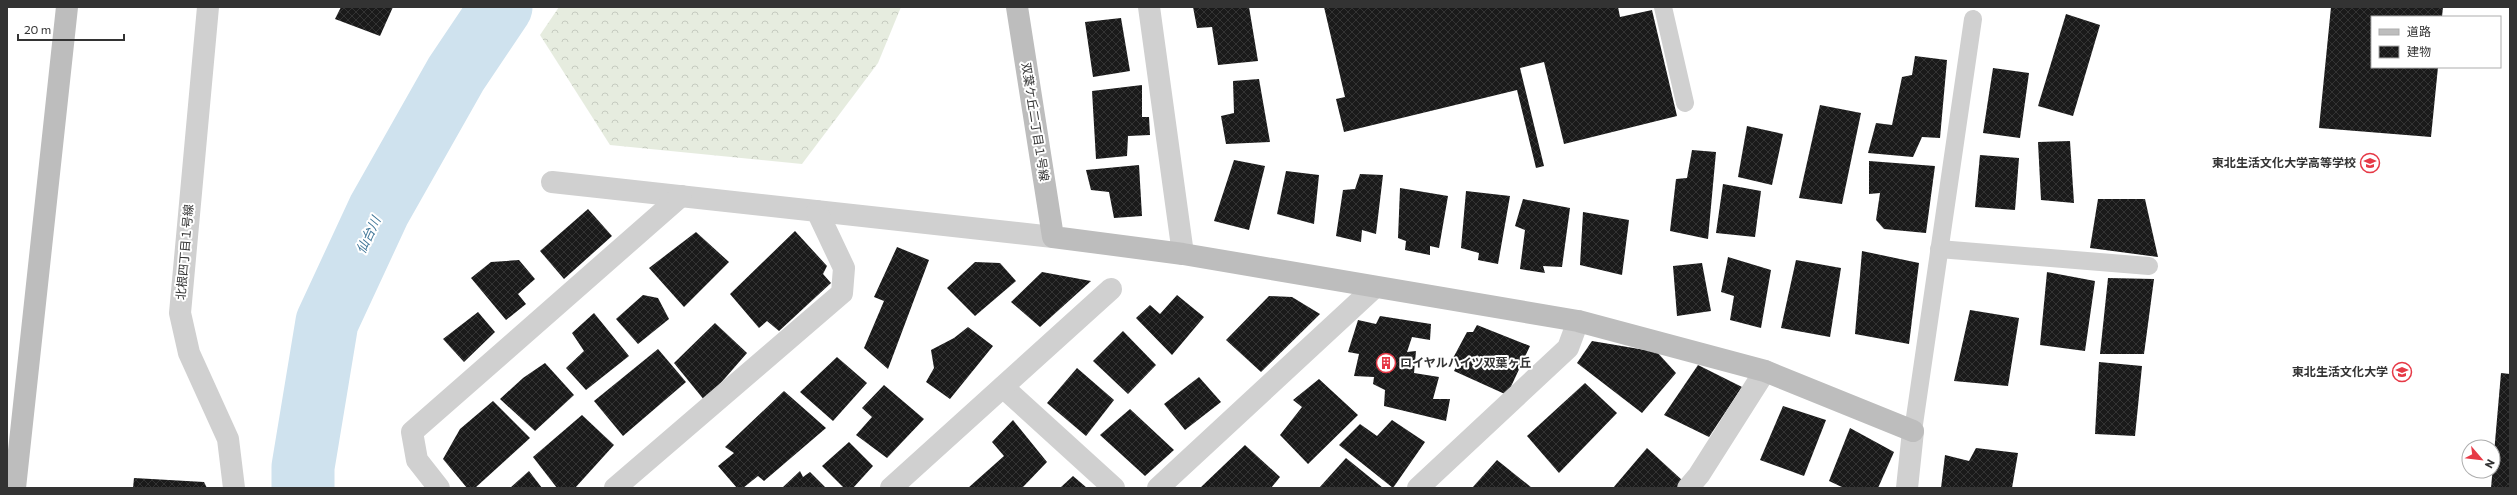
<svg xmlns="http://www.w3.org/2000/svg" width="2517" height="495" viewBox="0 0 2517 495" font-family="Commissioner,'Noto Sans JP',sans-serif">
  <defs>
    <pattern id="forest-crowns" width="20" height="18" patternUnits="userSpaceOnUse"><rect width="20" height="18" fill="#e6ecdf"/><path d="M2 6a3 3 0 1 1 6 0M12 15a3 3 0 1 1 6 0" fill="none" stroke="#c6cbc0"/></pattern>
    <pattern id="building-cross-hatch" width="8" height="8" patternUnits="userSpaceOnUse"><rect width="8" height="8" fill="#1a1a1a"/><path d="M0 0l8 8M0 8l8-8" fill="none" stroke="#333"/></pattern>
  </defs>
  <rect width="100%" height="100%" fill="#fff"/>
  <polygon fill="url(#forest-crowns)" points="559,7 901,7 878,63 802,164 610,145 540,35"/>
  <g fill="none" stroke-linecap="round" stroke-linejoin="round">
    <polyline stroke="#cfe2ee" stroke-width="63" points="303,488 303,467 327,322 379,210 456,74 501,7"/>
  </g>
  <g fill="url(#building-cross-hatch)">
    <polygon points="341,7 393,7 380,36 335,19"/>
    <polygon points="1193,7 1249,7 1258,61 1218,65 1212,27 1197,28"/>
    <polygon points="1324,7 1618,7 1620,17 1652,10 1677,116 1564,144 1544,62 1520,68 1544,166 1536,168 1517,90 1344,132 1336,99 1345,97"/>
    <polygon points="2331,7 2443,7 2442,17 2372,17 2372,67 2438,67 2431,137 2319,128"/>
    <polygon points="2066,14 2100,25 2073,116 2038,106"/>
    <polygon points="1121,18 1130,71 1093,77 1085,22"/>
    <polygon points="1915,56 1947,60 1940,138 1922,137 1913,157 1868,153 1876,123 1892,125 1902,77 1912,75"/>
    <polygon points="1993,68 2029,73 2020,138 1983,133"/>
    <polygon points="1259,79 1270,142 1226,144 1221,116 1234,113 1233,81"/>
    <polygon points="1142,85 1142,117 1149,117 1150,135 1128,136 1127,156 1096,159 1092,91"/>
    <polygon points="1820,105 1861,113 1842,204 1799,198"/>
    <polygon points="1747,126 1783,134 1772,185 1738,177"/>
    <polygon points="2070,141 2074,203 2041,200 2038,142"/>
    <polygon points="1692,150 1716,152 1708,239 1670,231 1676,179 1687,178"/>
    <polygon points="1980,155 2019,158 2015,210 1975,207"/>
    <polygon points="1234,160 1265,166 1249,230 1214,221"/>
    <polygon points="1869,161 1935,166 1926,233 1884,229 1876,220 1880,193 1869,194"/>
    <polygon points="1139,165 1142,216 1114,218 1109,192 1091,190 1086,170"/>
    <polygon points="1286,171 1319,175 1314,224 1277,214"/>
    <polygon points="1360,174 1383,175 1376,234 1362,230 1361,242 1336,236 1343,190 1355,189"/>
    <polygon points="1723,184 1761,191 1755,237 1716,233"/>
    <polygon points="1400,188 1448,196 1439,248 1430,246 1430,255 1405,250 1406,241 1398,238"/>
    <polygon points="1466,191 1510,196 1498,264 1478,260 1479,253 1461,248"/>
    <polygon points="1523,199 1570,208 1562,267 1543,266 1545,273 1520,269 1525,230 1515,226"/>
    <polygon points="2098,199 2145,199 2158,257 2090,248"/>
    <polygon points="588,209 612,236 564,279 540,251"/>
    <polygon points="1583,212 1629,220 1622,275 1580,265"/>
    <polygon points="795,231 827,266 823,274 831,283 779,331 767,321 759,328 730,294"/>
    <polygon points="696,232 729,262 684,307 649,268"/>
    <polygon points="897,247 929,260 888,369 864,348 884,301 874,297"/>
    <polygon points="1862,251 1919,263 1909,344 1855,334"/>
    <polygon points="1728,257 1771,270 1761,328 1730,320 1734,296 1721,292"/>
    <polygon points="519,260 535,279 518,294 526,304 506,320 471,278 491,262"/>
    <polygon points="1796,260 1841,268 1830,337 1781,328"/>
    <polygon points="975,262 1000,263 1016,281 975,316 947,288"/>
    <polygon points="1702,263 1711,311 1677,316 1673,266"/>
    <polygon points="1042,272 1091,281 1040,327 1011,302"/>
    <polygon points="2047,272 2095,281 2085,351 2040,345"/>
    <polygon points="2108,278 2154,279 2144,354 2100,354"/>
    <polygon points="643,295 658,298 669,319 638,344 616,319"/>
    <polygon points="1177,295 1204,317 1172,355 1136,318 1150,305 1160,314"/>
    <polygon points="1269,296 1292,297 1320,314 1261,372 1226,340"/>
    <polygon points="1970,310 2019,318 2008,386 1954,381"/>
    <polygon points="478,312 495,332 464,362 443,339"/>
    <polygon points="594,313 629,356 586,390 566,368 584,351 572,333"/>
    <polygon points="1380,316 1431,324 1430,340 1412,337 1407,352 1416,351 1414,373 1439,377 1433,399 1450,399 1446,421 1384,406 1385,390 1373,384 1374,377 1354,376 1359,354 1348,352 1358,320 1376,324"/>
    <polygon points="715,323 747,353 705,401 674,363"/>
    <polygon points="1477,325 1530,346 1507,395 1454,371 1458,363 1452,360 1467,332 1473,332"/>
    <polygon points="968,327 993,346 950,399 926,382 934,368 931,350 954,338"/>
    <polygon points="1123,331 1156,365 1128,394 1093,361"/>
    <polygon points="1592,341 1657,352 1676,373 1642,413 1577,363"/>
    <polygon points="658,349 686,382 623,436 594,401"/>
    <polygon points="837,357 867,383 833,421 800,392"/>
    <polygon points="2099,362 2142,366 2135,436 2095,434"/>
    <polygon points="545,363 574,395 535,431 500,399 523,378"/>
    <polygon points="1698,365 1742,387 1709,437 1664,415"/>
    <polygon points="1077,368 1114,400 1086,436 1047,403"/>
    <polygon points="2501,373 2510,374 2510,488 2491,488"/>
    <polygon points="1199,377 1221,402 1185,430 1164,404"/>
    <polygon points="1319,379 1358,415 1308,464 1280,435 1302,407 1293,400"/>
    <polygon points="1585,383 1617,413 1559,473 1527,436"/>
    <polygon points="884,385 924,419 887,458 856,435 872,417 862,408"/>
    <polygon points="784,391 826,428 764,481 758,476 743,488 737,488 718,466 734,453 725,447"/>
    <polygon points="493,401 530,438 475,488 467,488 443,459 460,429"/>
    <polygon points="1783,406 1826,420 1804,476 1760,460"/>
    <polygon points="1130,409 1174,450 1145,476 1100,435"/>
    <polygon points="582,415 614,445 575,488 557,488 533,457"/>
    <polygon points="1013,420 1047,462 1022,488 968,488 1004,456 992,442"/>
    <polygon points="1392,420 1425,442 1393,488 1339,445 1360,424 1377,436"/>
    <polygon points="1850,428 1894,452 1878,488 1844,488 1829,481"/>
    <polygon points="849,442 873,466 853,488 844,488 822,466"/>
    <polygon points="1245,445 1280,477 1271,488 1200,488"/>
    <polygon points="1647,448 1683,481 1677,488 1613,488"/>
    <polygon points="1976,448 2018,453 2012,488 1941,488 1945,455 1969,461"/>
    <polygon points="1346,458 1383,488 1319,488"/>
    <polygon points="1497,460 1532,488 1472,488"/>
    <polygon points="529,471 542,488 510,488"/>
    <polygon points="800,471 803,477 810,472 826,488 782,488"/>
    <polygon points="1073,476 1087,488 1060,488"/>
    <polygon points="134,478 204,482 207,488 133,488"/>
  </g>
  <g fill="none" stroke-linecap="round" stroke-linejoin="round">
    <g stroke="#d0d0d0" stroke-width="18">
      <polyline points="1663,7 1685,103"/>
      <polyline points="1939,249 2149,266"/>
      <polyline points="1913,431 1973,19"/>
    </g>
    <g stroke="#d0d0d0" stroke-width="22">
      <polyline points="208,7 180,313 189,353 228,439 234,488"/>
      <polyline points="1149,7 1183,254"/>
      <polyline points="552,182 1053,237"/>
      <polyline points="1003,387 1114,488"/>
      <polyline points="439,488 417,460 412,432 681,196"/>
      <polyline points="615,488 842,293 844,268 817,211"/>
      <polyline points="891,488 1111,289"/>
      <polyline points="1158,488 1374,288"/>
      <polyline points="1418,488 1568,348 1578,321"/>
      <polyline points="1688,488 1699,475 1765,371"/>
      <polyline points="1907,488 1913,431"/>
    </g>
    <g stroke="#bdbdbd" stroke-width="22">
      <polyline points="1017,7 1053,237 1183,254 1578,321 1765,371 1913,431"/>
      <polyline points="15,488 67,7"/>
    </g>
  </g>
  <defs>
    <symbol id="school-ring" viewBox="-11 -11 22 22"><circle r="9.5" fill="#fff" stroke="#e63946" stroke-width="1.5"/><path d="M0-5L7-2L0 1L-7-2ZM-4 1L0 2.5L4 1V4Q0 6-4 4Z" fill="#e63946"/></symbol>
    <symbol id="building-ring" viewBox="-11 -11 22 22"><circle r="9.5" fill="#fff" stroke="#e63946" stroke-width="1.5"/><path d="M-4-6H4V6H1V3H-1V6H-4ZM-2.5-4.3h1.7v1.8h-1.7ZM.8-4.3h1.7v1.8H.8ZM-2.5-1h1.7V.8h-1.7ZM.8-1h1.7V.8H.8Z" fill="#e63946"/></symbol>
    <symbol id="university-ring" viewBox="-11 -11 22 22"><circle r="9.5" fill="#fff" stroke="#e63946" stroke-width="1.5"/><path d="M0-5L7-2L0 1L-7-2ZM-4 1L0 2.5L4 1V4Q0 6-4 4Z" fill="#e63946"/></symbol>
  </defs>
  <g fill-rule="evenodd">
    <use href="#school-ring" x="2359" y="152" width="22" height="22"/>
    <use href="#building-ring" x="1375" y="352" width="22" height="22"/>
    <use href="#university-ring" x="2391" y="361" width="22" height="22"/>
  </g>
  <g text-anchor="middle" stroke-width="4" stroke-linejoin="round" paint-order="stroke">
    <g font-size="12" fill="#333" stroke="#fff">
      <text transform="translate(1035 122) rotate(81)" y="4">双葉ケ丘二丁目１号線</text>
      <text transform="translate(185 252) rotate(-85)" y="4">北根四丁目１号線</text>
    </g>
    <g font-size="12" font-weight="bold" fill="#333" stroke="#fff" text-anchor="end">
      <text x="2356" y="167">東北生活文化大学高等学校</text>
      <text x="1400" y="367" text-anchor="start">ロイヤルハイツ双葉ヶ丘</text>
      <text x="2388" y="376">東北生活文化大学</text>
    </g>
    <g font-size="13" font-style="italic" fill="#3f7597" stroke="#fff">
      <text transform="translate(368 235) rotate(-65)" y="5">仙台川</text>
    </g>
  </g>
  <rect width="2517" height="495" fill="none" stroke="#333333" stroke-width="16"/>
  <rect x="2371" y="16" width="130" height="52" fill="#ffffff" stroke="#adadad"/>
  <rect x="2379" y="29" width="20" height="6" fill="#bdbdbd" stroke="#adadad"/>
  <text x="2407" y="36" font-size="12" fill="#333333">道路</text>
  <rect x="2379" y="46" width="20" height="12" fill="url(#building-cross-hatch)" stroke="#adadad"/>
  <text x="2407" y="56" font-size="12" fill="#333333">建物</text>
  <g transform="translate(2481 459) rotate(118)"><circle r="19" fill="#ffffff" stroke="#adadad"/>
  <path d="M0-3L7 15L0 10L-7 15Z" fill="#e63946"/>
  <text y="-6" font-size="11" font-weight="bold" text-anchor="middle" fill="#333333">N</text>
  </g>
  <path d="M18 34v6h106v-6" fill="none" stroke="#333333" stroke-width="2"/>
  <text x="24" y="34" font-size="12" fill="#333333" stroke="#ffffff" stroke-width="3" paint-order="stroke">20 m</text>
</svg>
